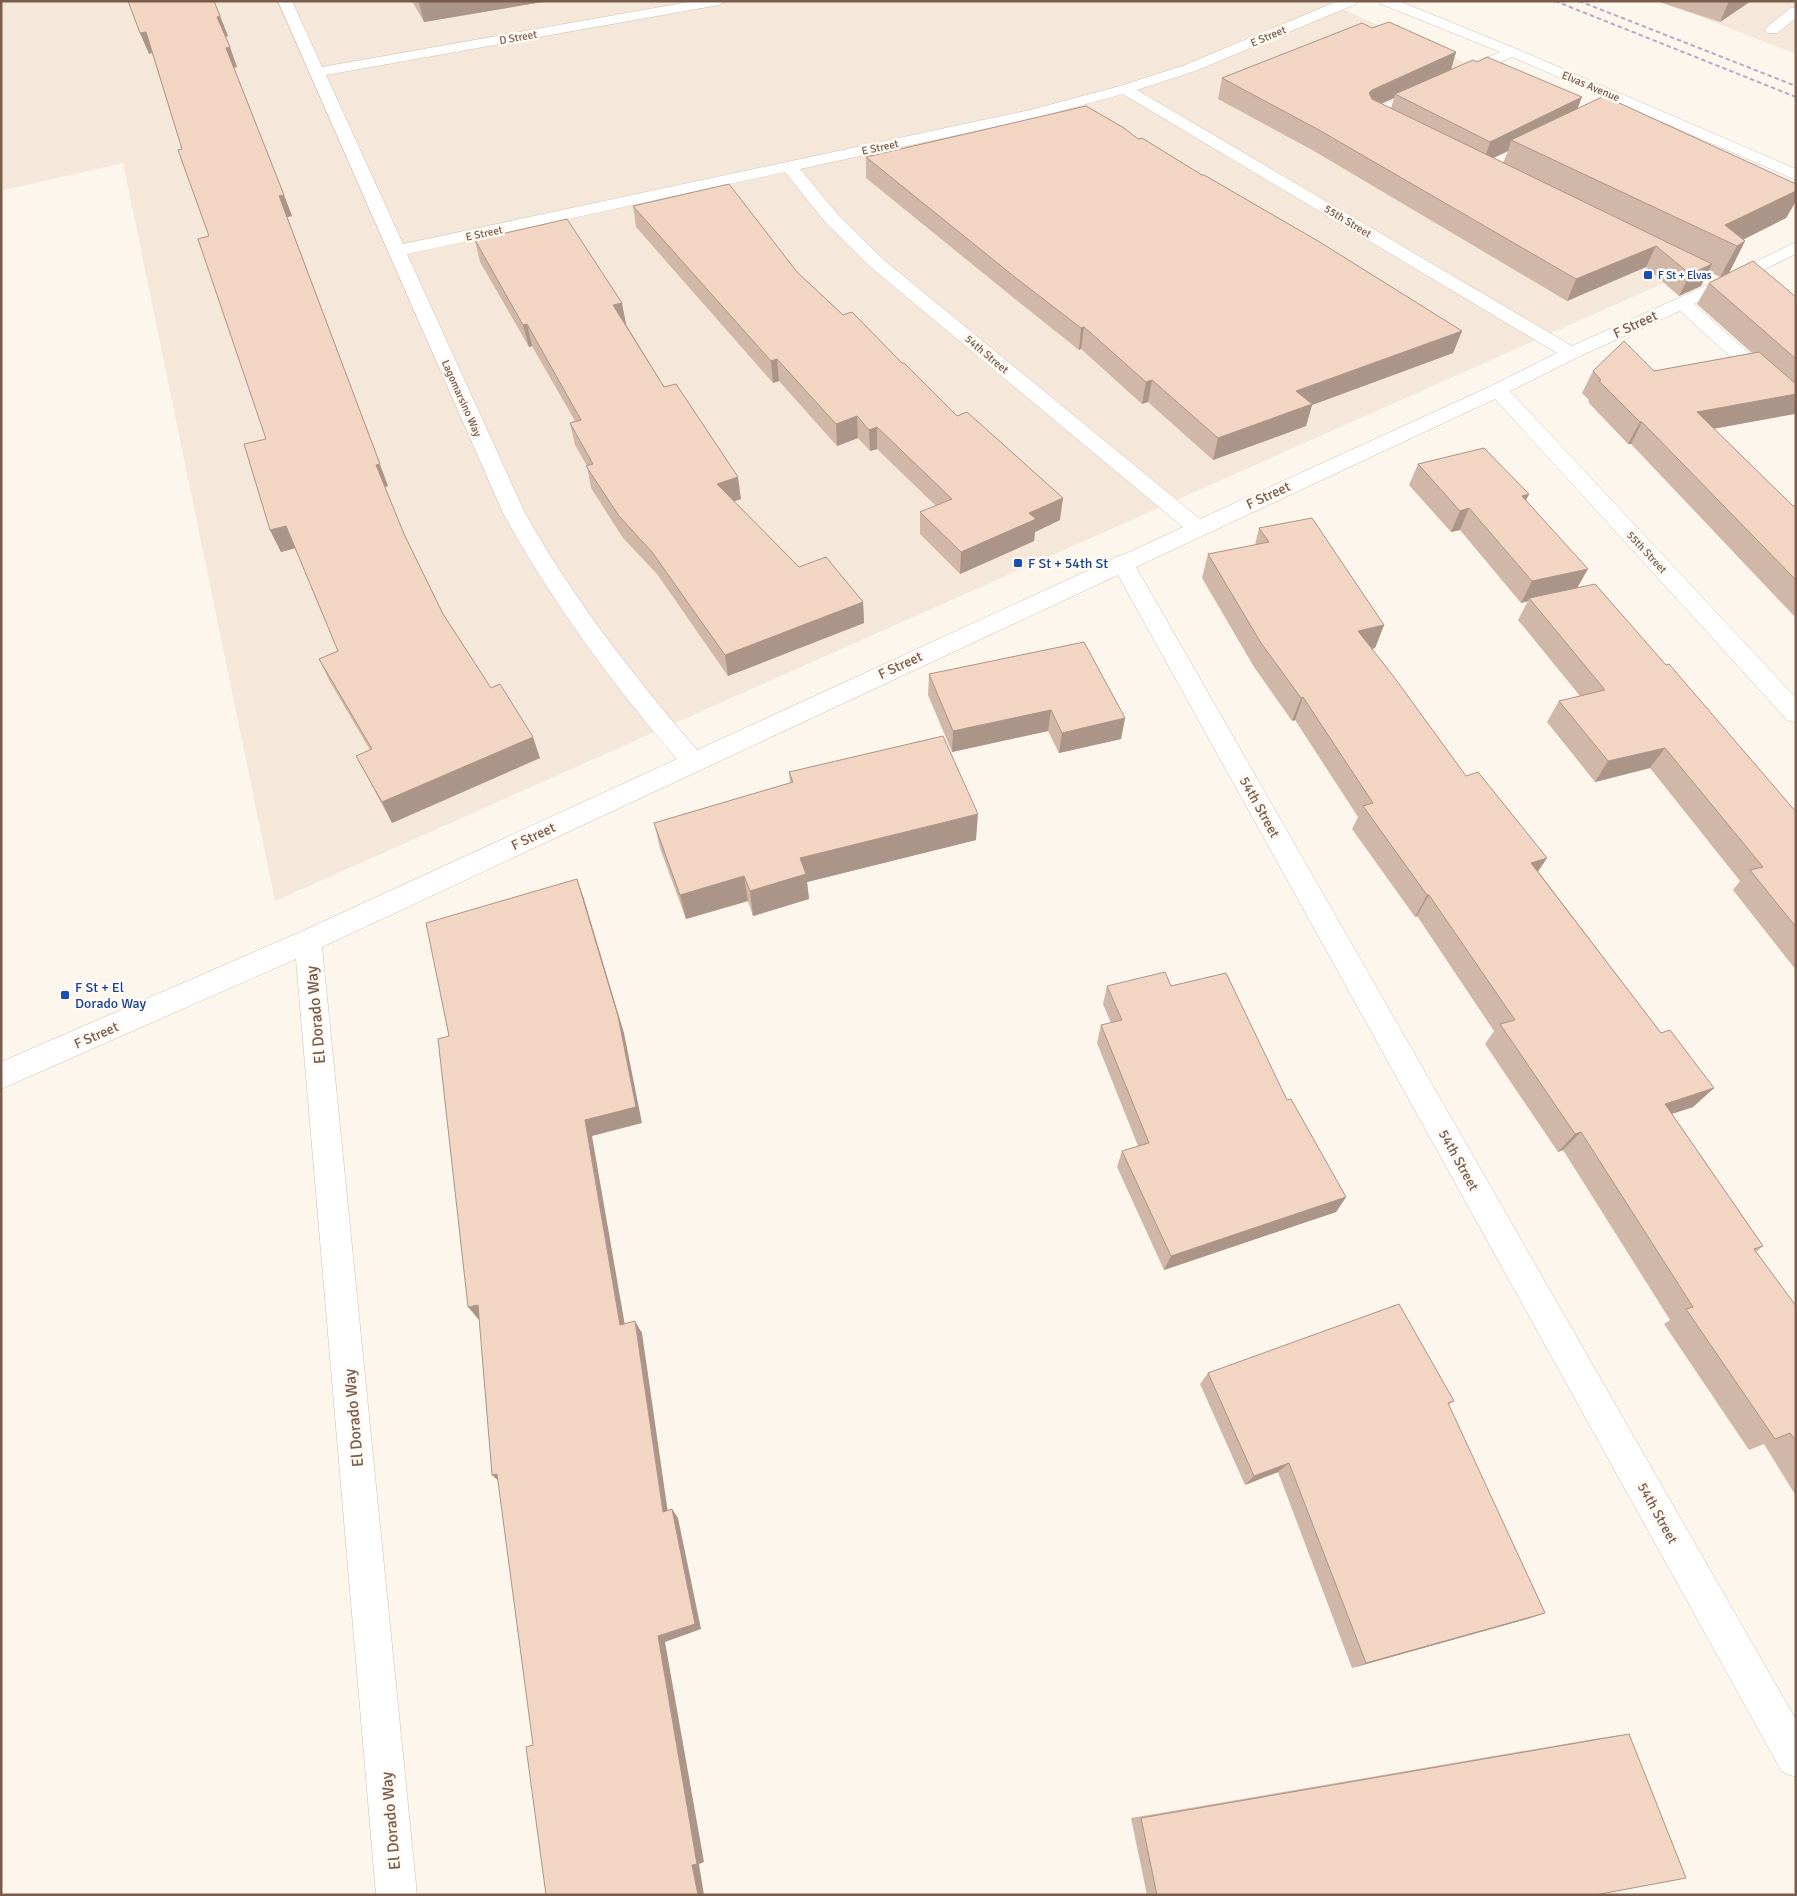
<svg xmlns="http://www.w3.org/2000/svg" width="1797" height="1896" viewBox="0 0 1797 1896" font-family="Signika,sans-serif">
  <rect width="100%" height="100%" fill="#fdf6ec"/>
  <g fill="#f5e8da">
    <polygon points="1,1 1323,1 1466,63 1348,110 1673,279 275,901 123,163 1,191"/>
    <polygon points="1659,1 1796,1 1796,54"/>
  </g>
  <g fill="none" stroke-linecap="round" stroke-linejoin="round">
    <defs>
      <g id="minor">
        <path d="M278,1H292L322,67L694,1H726L719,5L326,75L403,244L1030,110L1120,86L1185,65L1338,1H1358L1356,4L1195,71L1137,90L1572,346L1714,282L1796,242V254L1694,304L1796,395V412L1789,410L1680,311L1578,357L1510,391L1796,698V723L1787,720L1495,399L1136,567L1796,1720V1777L1782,1772L1118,575L322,947L417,1895H376L296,959L1,1089V1062L298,933L677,759C611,682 552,602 503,513ZM1123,94L1557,353L1491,386L1200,519L885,261L839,216L800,169L1032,119ZM785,172L827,224L873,269L1183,527L1123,555L1114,557L1113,559L697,750C633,675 573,599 525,513L407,254Z"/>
        <path d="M1379,1H1399L1517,49L1796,169V180L1512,57L1385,115L1397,123L1395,126C1385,129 1371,123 1365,115L1367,112L1500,52L1381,4Z"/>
        <polygon points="1796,7 1796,18 1777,33 1767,33 1765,30 1767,27 1791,8"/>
      </g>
    </defs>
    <use href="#minor" stroke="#d1beb0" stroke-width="1"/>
    <use href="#minor" fill="#fff" fill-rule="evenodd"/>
    <g stroke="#b9a8c9" stroke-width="2" stroke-dasharray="4.5 3" stroke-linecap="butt">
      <polyline points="1555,1 1796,97"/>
      <polyline points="1579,1 1796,86"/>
    </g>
  </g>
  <g fill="#d1b7a8" fill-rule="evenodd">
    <polygon points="412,1 548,1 424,22"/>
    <polygon points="1656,1 1751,1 1720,22"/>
    <polygon points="220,16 228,36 225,37 237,67 234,68 292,216 287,217 388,486 385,487 404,534 443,614 491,688 540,758 392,823 356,756 370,750 329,680 319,659 338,651 295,548 281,552 270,530 266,439 209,236 182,149 152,53 149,54"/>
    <path d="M1372,28L1456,52L1451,69L1477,62L1577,108L1796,184V201L1786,218L1743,240L1745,241L1729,273L1720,277L1708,271L1701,286L1679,296L1646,267L1567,301L1314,151L1218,99L1222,78ZM1394,98L1391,108L1381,104ZM1508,151L1503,163L1493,158Z"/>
    <polygon points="1138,139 1202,175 1462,331 1453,353 1312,405 1306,426 1213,460 1148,402 1142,404 1081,349 1079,350 1015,299 866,178 866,157"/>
    <polygon points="633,206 797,272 843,315 902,363 1060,520 1035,532 1034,541 960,574 920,534 920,512 936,506 877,449 870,451 858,438 837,446 779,381 773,383 636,227"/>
    <polygon points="475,240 626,324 664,387 741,499 734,501 799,567 863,602 864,623 728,676 657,574 623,538 591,488 587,466 575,445 570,423 575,421 532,346 529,347 480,262"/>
    <polygon points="1709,283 1796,297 1796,413 1713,429 1793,506 1796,506 1796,618 1631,444 1628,444 1588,402 1589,400 1582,393 1593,371 1654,371 1752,353 1697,304"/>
    <polygon points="1418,464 1529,494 1526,500 1578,588 1666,665 1796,812 1796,970 1733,890 1740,881 1650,768 1595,782 1547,722 1559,701 1580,696 1518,620 1528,601 1521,603 1460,530 1451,532 1409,485"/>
    <polygon points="1259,528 1384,625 1375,648 1372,649 1466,776 1547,858 1538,871 1661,1033 1714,1088 1693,1107 1672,1114 1763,1246 1756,1252 1796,1306 1796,1496 1764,1444 1749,1450 1664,1324 1670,1320 1563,1150 1558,1152 1485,1044 1494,1031 1417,916 1415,917 1352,829 1358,817 1295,720 1292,721 1254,667 1202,578 1208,554 1255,545"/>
    <polygon points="929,674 1125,718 1121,739 1059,753 1048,731 952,752 928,695"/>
    <polygon points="789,772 976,840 807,882 809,899 753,916 748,901 686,919 660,848 654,823 790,783"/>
    <polygon points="1107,986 1171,986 1287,1100 1346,1197 1336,1212 1164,1270 1117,1167 1122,1151 1138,1146 1097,1043 1101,1025 1111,1023 1103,1004"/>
    <polygon points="1208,1373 1454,1401 1448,1405 1545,1613 1527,1619 1352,1668 1278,1472 1245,1485 1200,1384"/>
    <polygon points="1629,1734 1595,1895 1147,1895 1131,1818 1600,1738"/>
  </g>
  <g fill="#aa9588">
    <polygon points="430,1 548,1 424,22 419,3"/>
    <polygon points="1729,1 1751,1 1720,22"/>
    <polygon points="220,16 228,36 224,37 217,17"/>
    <polygon points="146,32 154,52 149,54 140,33"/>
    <polygon points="230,47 237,67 233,68 226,48"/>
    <polygon points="1456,52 1450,73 1395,94 1394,98 1366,110 1369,93 1372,90"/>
    <polygon points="1582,97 1574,118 1511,140 1508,151 1483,163 1490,142"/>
    <polygon points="1796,191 1796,201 1786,218 1734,244 1725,225"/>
    <polygon points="284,195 292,216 287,217 388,486 384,487 376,465 279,196"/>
    <polygon points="1745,241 1729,273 1720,277 1737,246"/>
    <polygon points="1656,246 1646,267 1567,301 1576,279"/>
    <polygon points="1712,264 1701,286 1679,296 1690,274"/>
    <polygon points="622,303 626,324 617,327 613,305"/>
    <polygon points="527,324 532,346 529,347 523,325"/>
    <polygon points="1084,327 1081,349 1079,350 1081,328"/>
    <polygon points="1462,331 1453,353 1312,405 1306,426 1213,460 1218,438 1296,391"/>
    <polygon points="777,359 779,381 773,383 771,361"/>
    <polygon points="1152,380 1148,402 1142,404 1146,382"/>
    <polygon points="1796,394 1795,414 1684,434 1697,412"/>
    <polygon points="857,416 858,438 837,446 836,424"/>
    <polygon points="1640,422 1642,422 1631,444 1628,444"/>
    <polygon points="877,427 877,449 870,451 869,430"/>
    <polygon points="738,477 741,499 720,506 717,484"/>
    <polygon points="1529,494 1518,516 1522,496"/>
    <polygon points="1063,498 1060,520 1035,532 1034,541 960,574 961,552 1029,513"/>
    <polygon points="1469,508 1460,530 1451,532 1460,511"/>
    <polygon points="286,526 296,548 281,552 270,530"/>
    <polygon points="1588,569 1576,590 1529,598 1528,601 1521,603 1532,581"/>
    <polygon points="863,602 864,623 728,676 725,655"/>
    <polygon points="1384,625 1375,648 1349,655 1358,631"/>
    <polygon points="1303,697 1295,720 1292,721 1301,698"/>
    <polygon points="1051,710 1048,731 952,752 953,731"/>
    <polygon points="1125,718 1121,739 1059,753 1062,733"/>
    <polygon points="533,737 540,758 392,823 382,802"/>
    <polygon points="1665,748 1650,768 1595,782 1608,761"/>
    <polygon points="978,814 976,840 807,882 809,899 753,916 750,891 800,858"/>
    <polygon points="1547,858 1533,879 1531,863"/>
    <polygon points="744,876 748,901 686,919 680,895"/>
    <polygon points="577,879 584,899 624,1033 642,1123 592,1136 627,1337 620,1325 585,1120"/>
    <polygon points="1427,895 1429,895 1417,916 1415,917"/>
    <polygon points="1714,1088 1693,1107 1646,1122 1665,1104"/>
    <polygon points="1581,1132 1563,1150 1558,1152 1575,1134"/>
    <polygon points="1346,1197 1336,1212 1164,1270 1171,1256"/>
    <polygon points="478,1305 489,1318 479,1320 468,1307"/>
    <polygon points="635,1321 642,1333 669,1520 663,1512"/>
    <polygon points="1289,1463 1278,1472 1245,1485 1254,1476"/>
    <polygon points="497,1474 503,1485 492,1475"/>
    <polygon points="672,1509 678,1518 701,1629 665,1642 704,1862 699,1864 704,1895 698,1895 692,1865 658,1636"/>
    <polygon points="1545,1613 1527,1619 1352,1668 1366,1663"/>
  </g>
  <g fill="#f3d5c3" stroke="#aa9588">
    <polygon points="128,1 214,1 220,16 217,17 230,47 226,48 284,195 279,196 380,464 376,465 404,534 443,614 491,688 500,684 533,737 382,802 356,756 372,749 319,659 338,651 286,526 270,530 244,444 266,439 198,239 209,236 178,150 182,149 146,32 140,33"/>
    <polygon points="418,1 430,1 419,3"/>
    <polygon points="1389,22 1456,52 1372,90 1369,93 1372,99 1712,264 1690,274 1656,246 1576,279 1319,130 1222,78 1362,23 1372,28"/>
    <polygon points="1487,57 1582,97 1490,142 1395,94 1473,60 1477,62"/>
    <polygon points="1604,96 1796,184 1796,191 1725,225 1745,241 1737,246 1511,140"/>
    <polygon points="1086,106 1124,128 1138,139 1142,138 1202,175 1204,175 1318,241 1462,331 1296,391 1312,404 1218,438 1152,380 1146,382 1084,327 1081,328 1016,278 866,157"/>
    <polygon points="729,184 797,272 843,315 852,312 902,363 904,363 957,416 967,412 1063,498 1029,513 1036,519 961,552 920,512 952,499 877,427 869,430 857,416 836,424 777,359 771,361 633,206"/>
    <polygon points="567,219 622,303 613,305 664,387 676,384 738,477 717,484 799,567 826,557 863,602 725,655 652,552 619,516 586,466 593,464 570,423 581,420 527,324 523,325 475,240"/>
    <polygon points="1753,261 1796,297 1796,359 1709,283"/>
    <polygon points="1624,341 1654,371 1759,352 1796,384 1796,394 1697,412 1793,506 1796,506 1796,580 1642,422 1640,422 1599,381 1601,380 1593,371"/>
    <polygon points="1484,448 1529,494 1522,496 1588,569 1532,581 1469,508 1460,511 1418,464"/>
    <polygon points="1312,518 1384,625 1358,631 1394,677 1466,776 1478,772 1547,858 1531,863 1661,1033 1670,1030 1714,1088 1665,1104 1763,1246 1754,1249 1796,1306 1796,1441 1790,1433 1775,1439 1686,1309 1693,1307 1581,1132 1575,1134 1500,1024 1515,1020 1429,895 1427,895 1363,806 1373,803 1303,697 1301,698 1261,643 1208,554 1269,542 1259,528"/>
    <polygon points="1595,584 1666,665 1669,664 1796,812 1796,927 1750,870 1763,867 1665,748 1608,761 1559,701 1605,690 1529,598"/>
    <polygon points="1084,642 1125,718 1062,733 1051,710 953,731 929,674"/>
    <polygon points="943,736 978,814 800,858 806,874 750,891 744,876 680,895 654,823 793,782 789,772"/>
    <polygon points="577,879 618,1016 636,1107 585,1120 620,1325 635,1321 663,1512 672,1509 695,1624 658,1636 697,1864 692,1865 698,1895 546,1895 526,1747 533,1745 497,1474 492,1475 478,1305 468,1307 438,1039 449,1036 426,923"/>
    <polygon points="1165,972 1171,986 1226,973 1287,1100 1291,1099 1346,1197 1171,1256 1122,1151 1149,1143 1101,1025 1122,1020 1107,986"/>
    <polygon points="1399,1304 1454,1401 1448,1403 1545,1613 1366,1663 1289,1463 1254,1476 1208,1373"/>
    <polygon points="1629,1734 1686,1878 1595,1895 1157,1895 1141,1818"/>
  </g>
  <g fill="#1a4fb4" stroke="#fffaf3" stroke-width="2">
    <rect x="1643" y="270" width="10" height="10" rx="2.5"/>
    <rect x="1013" y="558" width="10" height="10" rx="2.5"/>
    <rect x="60" y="990" width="10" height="10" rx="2.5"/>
  </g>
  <g text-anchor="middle" stroke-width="5" stroke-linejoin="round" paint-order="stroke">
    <g font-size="11" fill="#7a5c4d" stroke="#fffaf3">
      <text transform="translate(1268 36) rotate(-23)" y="4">E Street</text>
      <text transform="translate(518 37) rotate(-10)" y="4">D Street</text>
      <text transform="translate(1591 86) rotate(23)" y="4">Elvas Avenue</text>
      <text transform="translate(880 147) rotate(-12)" y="4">E Street</text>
      <text transform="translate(1348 221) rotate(31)" y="4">55th Street</text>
      <text transform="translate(484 233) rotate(-12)" y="4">E Street</text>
      <text transform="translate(987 354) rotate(40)" y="4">54th Street</text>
      <text transform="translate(462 398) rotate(66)" y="4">Lagomarsino Way</text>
      <text transform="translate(1647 552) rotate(47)" y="4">55th Street</text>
    </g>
    <g font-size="11" fill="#164399" stroke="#fffaf3" text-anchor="start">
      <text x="1658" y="279">F St + Elvas</text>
    </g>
    <g font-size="14" fill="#7a5c4d" stroke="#fffaf3">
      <text transform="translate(1635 324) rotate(-25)" y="5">F Street</text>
      <text transform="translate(1268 495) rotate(-25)" y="5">F Street</text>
      <text transform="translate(900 665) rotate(-25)" y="5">F Street</text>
      <text transform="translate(1260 807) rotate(61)" y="5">54th Street</text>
      <text transform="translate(533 836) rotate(-25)" y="5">F Street</text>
      <text transform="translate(96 1035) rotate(-24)" y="5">F Street</text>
      <text transform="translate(1459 1160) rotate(61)" y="5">54th Street</text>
      <text transform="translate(1658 1513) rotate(61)" y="5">54th Street</text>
    </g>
    <g font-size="14" fill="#164399" stroke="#fffaf3" text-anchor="start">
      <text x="1028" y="568">F St + 54th St</text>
      <text x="75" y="992">F St + El<tspan x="75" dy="16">Dorado Way</tspan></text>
    </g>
    <g font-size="16" fill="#7a5c4d" stroke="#fffaf3">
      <text transform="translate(315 1015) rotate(-95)" y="6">El Dorado Way</text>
      <text transform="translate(353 1418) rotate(-95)" y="6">El Dorado Way</text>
      <text transform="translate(390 1821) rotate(-95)" y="6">El Dorado Way</text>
    </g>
  </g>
  <rect width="1797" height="1896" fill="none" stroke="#7a5c4d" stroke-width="5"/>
</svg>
